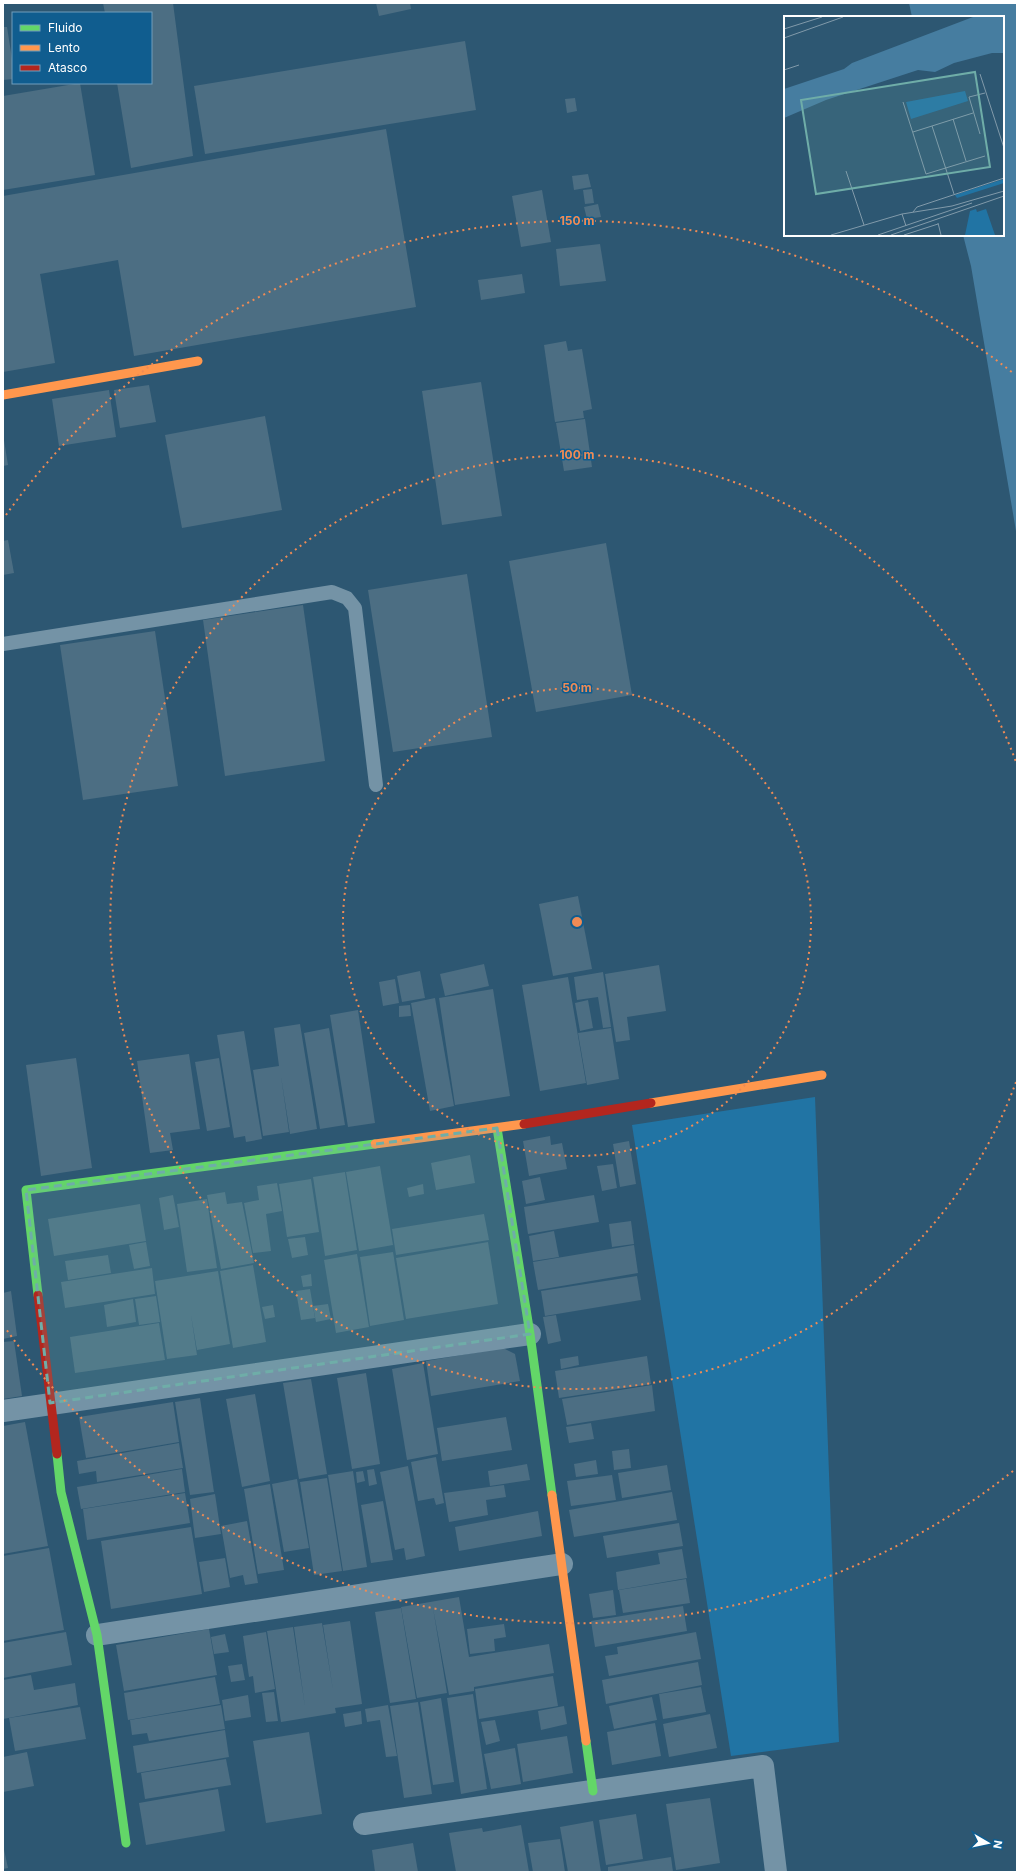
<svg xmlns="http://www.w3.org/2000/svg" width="1020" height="1875" viewBox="0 0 1020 1875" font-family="Inter,sans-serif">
  <rect width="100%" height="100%" fill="#2d5772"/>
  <polygon fill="#2174a4" points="815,1097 839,1742 731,1756 632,1125"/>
  <polygon fill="#467da0" points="909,3 1017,3 1017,537 971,266 963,235 1003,235 1003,17 912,17"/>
  <g fill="#4c6e83">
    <polygon points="103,3 173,3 193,156 131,168 117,83 151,83 151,13 105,13"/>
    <polygon points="376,3 410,3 411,9 379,16"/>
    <polygon points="3,27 7,27 13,65 13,79 3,80"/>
    <polygon points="465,41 476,110 205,154 194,86"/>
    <polygon points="80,83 95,175 3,190 3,96"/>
    <polygon points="575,98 577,111 567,113 565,99"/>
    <polygon points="386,129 416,307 134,356 118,260 40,274 55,363 3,372 3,196"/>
    <polygon points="588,174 591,187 574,190 572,176"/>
    <polygon points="592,189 594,203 585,204 583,190"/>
    <polygon points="542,190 551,242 521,247 512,196"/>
    <polygon points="598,204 601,217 587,219 584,207"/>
    <polygon points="600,244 606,281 560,286 556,249"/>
    <polygon points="522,274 525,293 481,300 478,280"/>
    <polygon points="566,341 568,351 582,349 592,409 583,411 584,418 555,422 544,345"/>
    <polygon points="481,382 502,516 442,525 422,391"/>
    <polygon points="149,385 156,422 120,428 114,390"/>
    <polygon points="109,390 116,437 59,446 52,399"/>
    <polygon points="265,416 282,510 182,528 165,435"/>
    <polygon points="585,419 592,467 564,471 556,423"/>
    <polygon points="3,434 8,465 3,466"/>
    <polygon points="8,540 14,573 3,575 3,541"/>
    <polygon points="606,543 632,695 536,712 509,561"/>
    <polygon points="467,574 492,737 393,752 368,590"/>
    <polygon points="303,605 325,761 225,776 203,620"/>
    <polygon points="155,631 178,786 83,800 60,645"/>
    <polygon points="578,896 592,969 553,976 539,904"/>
    <polygon points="484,964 489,986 445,996 440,974"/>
    <polygon points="659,965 666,1011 627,1017 630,1040 616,1042 605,974"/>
    <polygon points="420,971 425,998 402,1002 397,976"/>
    <polygon points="603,972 611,1027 603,1028 598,997 577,1000 574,977"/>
    <polygon points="568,977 586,1083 540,1091 522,985"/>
    <polygon points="395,979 399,1003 383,1006 379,982"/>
    <polygon points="493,989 510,1096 455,1105 439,998"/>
    <polygon points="435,998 454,1106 430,1111 411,1003"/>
    <polygon points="588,1000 593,1028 580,1031 575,1003"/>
    <polygon points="410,1005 411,1016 399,1017 399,1006"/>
    <polygon points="358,1010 375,1123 348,1127 330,1015"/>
    <polygon points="300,1024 317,1129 290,1134 281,1076 289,1132 263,1136 253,1070 279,1066 274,1028"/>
    <polygon points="329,1028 345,1125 320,1129 304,1033"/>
    <polygon points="611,1028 619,1079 587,1085 578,1033"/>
    <polygon points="244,1031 262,1139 246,1142 245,1136 234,1138 217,1035"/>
    <polygon points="189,1054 200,1129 170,1133 173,1150 150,1153 137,1061"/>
    <polygon points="76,1058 92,1168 41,1176 26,1065"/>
    <polygon points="219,1058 230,1127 207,1131 195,1062"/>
    <polygon points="550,1136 551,1145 562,1143 567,1169 529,1176 523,1141"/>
    <polygon points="629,1141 636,1184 620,1187 613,1144"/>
    <polygon points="470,1155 475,1183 436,1190 431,1163"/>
    <polygon points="613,1164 617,1188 602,1191 597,1166"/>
    <polygon points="380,1166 393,1245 359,1251 346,1172"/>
    <polygon points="345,1172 357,1250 325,1256 313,1177"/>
    <polygon points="540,1177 545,1200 526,1204 522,1181"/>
    <polygon points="311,1179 319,1232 287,1237 279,1184"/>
    <polygon points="277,1183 282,1211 266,1214 271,1251 253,1253 244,1203 259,1200 257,1186"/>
    <polygon points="423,1184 424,1194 409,1197 407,1188"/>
    <polygon points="225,1192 227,1204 242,1202 254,1263 221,1269 207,1195"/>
    <polygon points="173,1195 179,1227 164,1230 159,1198"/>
    <polygon points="594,1195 599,1222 528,1234 524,1207"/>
    <polygon points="207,1199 217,1268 187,1272 177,1204"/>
    <polygon points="140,1204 146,1241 54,1256 48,1219"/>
    <polygon points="484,1214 489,1240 396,1255 392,1229"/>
    <polygon points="631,1221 634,1244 612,1247 609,1224"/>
    <polygon points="554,1231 559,1257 533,1261 529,1236"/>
    <polygon points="305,1237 308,1255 292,1258 288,1239"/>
    <polygon points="146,1242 150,1266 134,1269 129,1245"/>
    <polygon points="488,1242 498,1304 406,1319 396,1258"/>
    <polygon points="634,1245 638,1273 538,1290 533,1262"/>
    <polygon points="393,1252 404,1320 370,1326 360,1257"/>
    <polygon points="357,1254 369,1327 336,1333 324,1260"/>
    <polygon points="108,1255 111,1273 68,1280 65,1261"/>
    <polygon points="253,1265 266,1342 233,1348 220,1271"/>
    <polygon points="152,1268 155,1294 65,1308 61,1282"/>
    <polygon points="218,1271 230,1344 197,1350 191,1315 197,1355 167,1359 155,1281"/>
    <polygon points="311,1274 312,1286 303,1287 301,1276"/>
    <polygon points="637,1276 641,1300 545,1316 541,1291"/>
    <polygon points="310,1289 315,1318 301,1320 296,1291"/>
    <polygon points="11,1291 17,1336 3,1339 3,1293"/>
    <polygon points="156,1296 160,1322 139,1325 135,1299"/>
    <polygon points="133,1299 136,1322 107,1327 104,1305"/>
    <polygon points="328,1304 331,1319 316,1322 313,1306"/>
    <polygon points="273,1305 275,1317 265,1319 262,1307"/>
    <polygon points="556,1315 561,1341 548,1344 543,1317"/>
    <polygon points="159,1323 165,1360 75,1373 70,1337"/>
    <polygon points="14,1341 22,1396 3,1399 3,1342"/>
    <polygon points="503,1348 515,1354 520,1381 431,1396 426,1361"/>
    <polygon points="578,1356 579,1365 561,1369 560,1359"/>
    <polygon points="647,1356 651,1384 559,1398 555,1371"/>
    <polygon points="423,1363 438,1454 407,1460 392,1369"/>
    <polygon points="366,1373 380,1464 352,1469 337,1378"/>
    <polygon points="311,1379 327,1474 299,1479 283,1383"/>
    <polygon points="652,1385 655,1411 567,1425 562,1399"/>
    <polygon points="255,1394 270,1481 242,1487 226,1399"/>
    <polygon points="200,1398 214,1492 190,1495 175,1402"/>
    <polygon points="173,1402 179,1442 86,1458 79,1417"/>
    <polygon points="506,1417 512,1450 442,1461 437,1428"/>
    <polygon points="25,1422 48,1546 3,1554 3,1426"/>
    <polygon points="591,1423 594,1439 569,1443 566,1427"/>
    <polygon points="179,1443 183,1468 97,1482 96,1471 79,1474 77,1461"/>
    <polygon points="629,1449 631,1468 614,1470 612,1451"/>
    <polygon points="436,1457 444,1503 436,1505 434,1498 418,1501 411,1462"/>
    <polygon points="596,1460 598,1474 576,1477 574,1464"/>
    <polygon points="527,1464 530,1480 490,1486 488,1471"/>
    <polygon points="667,1465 671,1490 622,1498 618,1473"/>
    <polygon points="408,1466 425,1556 406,1560 404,1548 395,1550 380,1472"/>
    <polygon points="182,1469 185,1492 81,1509 77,1487"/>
    <polygon points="374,1469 377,1484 369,1486 367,1470"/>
    <polygon points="353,1471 367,1567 343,1571 328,1475"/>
    <polygon points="363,1471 365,1481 357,1483 356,1472"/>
    <polygon points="612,1475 616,1500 571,1506 567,1481"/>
    <polygon points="327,1478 342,1571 314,1575 300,1482"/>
    <polygon points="297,1479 309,1548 284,1552 272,1484"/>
    <polygon points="270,1484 284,1570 258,1574 244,1489"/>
    <polygon points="504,1485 506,1497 486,1500 488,1515 449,1522 444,1493"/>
    <polygon points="672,1492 677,1520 574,1537 569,1510"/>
    <polygon points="185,1493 190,1523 87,1540 83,1509"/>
    <polygon points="215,1494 221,1534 195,1538 190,1499"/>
    <polygon points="383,1501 393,1560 371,1563 361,1505"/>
    <polygon points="538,1511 542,1536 459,1551 455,1527"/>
    <polygon points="247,1521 258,1583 245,1585 243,1575 230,1578 221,1526"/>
    <polygon points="679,1523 683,1546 607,1558 603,1536"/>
    <polygon points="191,1527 202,1594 111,1609 101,1541"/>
    <polygon points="49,1548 64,1630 3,1641 3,1556"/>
    <polygon points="682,1549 687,1578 618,1590 616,1572 660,1564 658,1553"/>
    <polygon points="225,1558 230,1587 204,1592 199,1562"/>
    <polygon points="686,1579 690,1603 623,1613 619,1590"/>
    <polygon points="613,1590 616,1615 593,1618 589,1594"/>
    <polygon points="459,1597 469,1657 549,1644 554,1673 474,1687 474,1691 449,1695 433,1608 447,1693 417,1698 401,1607"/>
    <polygon points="683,1606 687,1631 595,1647 591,1621"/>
    <polygon points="401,1608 416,1699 390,1703 375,1612"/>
    <polygon points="350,1621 362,1704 335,1708 336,1713 281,1722 267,1631 293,1627 305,1707 294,1627 322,1623 333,1690 323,1625"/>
    <polygon points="504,1624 506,1637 494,1639 495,1651 470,1654 467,1629"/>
    <polygon points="209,1629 217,1675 124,1691 116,1645"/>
    <polygon points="66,1632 72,1665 3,1678 3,1643"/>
    <polygon points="266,1632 275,1689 255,1693 253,1676 249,1677 243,1636"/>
    <polygon points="696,1632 701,1659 609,1676 605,1656 618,1654 617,1647"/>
    <polygon points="225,1634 229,1652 214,1654 211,1637"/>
    <polygon points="698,1662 702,1685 606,1704 602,1680"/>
    <polygon points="242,1664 245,1680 231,1682 228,1666"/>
    <polygon points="31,1675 34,1690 75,1683 78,1705 3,1719 3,1680"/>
    <polygon points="553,1676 558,1706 479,1719 475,1689"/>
    <polygon points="215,1677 220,1704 128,1720 124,1693"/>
    <polygon points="701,1687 706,1712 663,1719 659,1694"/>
    <polygon points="274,1692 278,1721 266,1722 262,1693"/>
    <polygon points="473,1694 487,1789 461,1794 447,1698"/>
    <polygon points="248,1695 251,1717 225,1721 222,1700"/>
    <polygon points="652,1697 657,1720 614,1729 609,1706"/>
    <polygon points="441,1698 454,1782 433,1785 420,1702"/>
    <polygon points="418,1702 432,1794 404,1798 390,1706"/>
    <polygon points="221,1705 225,1729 149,1741 147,1733 132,1735 130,1720"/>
    <polygon points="388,1705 397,1756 386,1757 380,1720 367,1722 365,1709"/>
    <polygon points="564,1706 567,1724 541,1730 538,1711"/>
    <polygon points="80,1707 86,1739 15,1751 9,1718"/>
    <polygon points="361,1711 362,1724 345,1727 343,1714"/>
    <polygon points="710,1714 717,1748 669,1757 663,1724"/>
    <polygon points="495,1720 500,1741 486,1745 481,1722"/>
    <polygon points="655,1723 661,1756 612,1765 607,1732"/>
    <polygon points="225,1730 229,1757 137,1773 133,1746"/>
    <polygon points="309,1732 322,1814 266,1823 253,1741"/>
    <polygon points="567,1736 573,1773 523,1782 517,1744"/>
    <polygon points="515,1748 521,1784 491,1789 484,1754"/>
    <polygon points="27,1752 34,1786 3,1792 3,1757"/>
    <polygon points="226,1759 231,1785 145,1799 141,1773"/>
    <polygon points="218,1789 225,1831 146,1845 139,1803"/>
    <polygon points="710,1798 720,1863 676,1870 666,1804"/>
    <polygon points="636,1814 643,1859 606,1865 599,1820"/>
    <polygon points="593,1821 601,1872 568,1872 560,1827"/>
    <polygon points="521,1825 529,1872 456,1872 449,1833 482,1828 483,1832"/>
    <polygon points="560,1839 565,1872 533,1872 528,1843"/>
    <polygon points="413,1843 418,1872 375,1872 372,1850"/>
    <polygon points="3,1845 8,1868 3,1869"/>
    <polygon points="671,1857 673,1872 608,1872 608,1867"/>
  </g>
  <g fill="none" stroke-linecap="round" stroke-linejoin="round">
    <polyline stroke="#7493a6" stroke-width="14" points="3,644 332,592 347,598 355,608 376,785"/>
    <g stroke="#7493a6" stroke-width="22">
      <polyline points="3,1411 530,1334"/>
      <polyline points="97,1635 562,1564"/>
      <polyline points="364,1824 763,1766 776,1872"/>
    </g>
    <g stroke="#63d668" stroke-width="9">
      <polyline points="497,1128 530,1334 552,1495"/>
      <polyline points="38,1295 26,1190 375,1144"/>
      <polyline points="57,1454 61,1492 97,1635 126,1843"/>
      <polyline points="586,1741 593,1791"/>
    </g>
    <g stroke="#ff974d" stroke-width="9">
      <polyline points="3,395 198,361"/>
      <polyline points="651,1103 822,1075"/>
      <polyline points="375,1144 524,1124"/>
      <polyline points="552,1495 586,1741"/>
    </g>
    <g stroke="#b3261e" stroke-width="9">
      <polyline points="524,1124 651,1103"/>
      <polyline points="38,1295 57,1454"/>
    </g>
  </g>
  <path fill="#6fada8" fill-opacity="0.2" stroke="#6fada8" stroke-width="3" stroke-dasharray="8 5" stroke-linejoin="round" d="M497,1128L530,1334L50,1403L26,1190Z"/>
  <g fill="none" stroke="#ef8b55" stroke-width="2" stroke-dasharray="2 4">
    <circle cx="577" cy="922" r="234"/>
    <path d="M1016 1082A467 467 0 1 1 1016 762"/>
    <path d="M1013 1471A701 701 0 0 1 6 1329M6 515A701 701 0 0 1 1013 373"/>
  </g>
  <g transform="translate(784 16)">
    <rect width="220" height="220" fill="#2d5772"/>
    <path d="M181,75L184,85L127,103L122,86ZM220,163V167L173,182L171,179ZM192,193L193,196L202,193L211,219H181L186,195Z" fill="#2174a4"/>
    <path d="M189,1H220V37H208L170,47L151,56L134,54L42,84L0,102V73L60,53L68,47Z" fill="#467da0"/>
    <path fill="none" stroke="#819aaa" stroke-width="1" d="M0,13L38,1M0,22L59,1M0,54L15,49M196,58L220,132M119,86L142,158L201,140M169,103L182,145M148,110L170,178M129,116L189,97M196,118L185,81L201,77M62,155L80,209M129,196L133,191L220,162M118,198L122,210M154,207L157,219M47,219L118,198L168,190L220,175M94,219L188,187M107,219L220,180M120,219L154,208"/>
    <path fill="#6fada8" fill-opacity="0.15" stroke="#6fada8" stroke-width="2" d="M191,56L206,151L32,178L17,84Z"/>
    <rect width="220" height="220" fill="none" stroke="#fff" stroke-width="2"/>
  </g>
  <circle cx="577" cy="922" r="6" fill="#ef8b55" stroke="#105d8f" stroke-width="2"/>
  <g font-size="12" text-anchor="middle" font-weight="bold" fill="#ef8b55" stroke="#105d8f" stroke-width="3" stroke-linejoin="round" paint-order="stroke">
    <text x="577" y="225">150 m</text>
    <text x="577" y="459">100 m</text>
    <text x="577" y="692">50 m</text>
  </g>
  <rect width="1020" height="1875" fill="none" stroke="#ffffff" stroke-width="8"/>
  <rect x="12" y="12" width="140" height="72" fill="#105d8f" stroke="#709ebc"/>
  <rect x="20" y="25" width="20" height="6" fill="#63d668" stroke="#709ebc"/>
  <text x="48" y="32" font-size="12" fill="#ffffff">Fluido</text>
  <rect x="20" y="45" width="20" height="6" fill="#ff974d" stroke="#709ebc"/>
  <text x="48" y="52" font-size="12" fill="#ffffff">Lento</text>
  <rect x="20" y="65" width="20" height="6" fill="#b3261e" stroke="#709ebc"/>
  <text x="48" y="72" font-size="12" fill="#ffffff">Atasco</text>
  <g transform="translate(988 1843) rotate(99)" stroke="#105d8f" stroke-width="3" paint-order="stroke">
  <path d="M0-3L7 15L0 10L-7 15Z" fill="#ffffff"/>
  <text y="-6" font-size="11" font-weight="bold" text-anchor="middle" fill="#ffffff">N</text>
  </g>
</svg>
